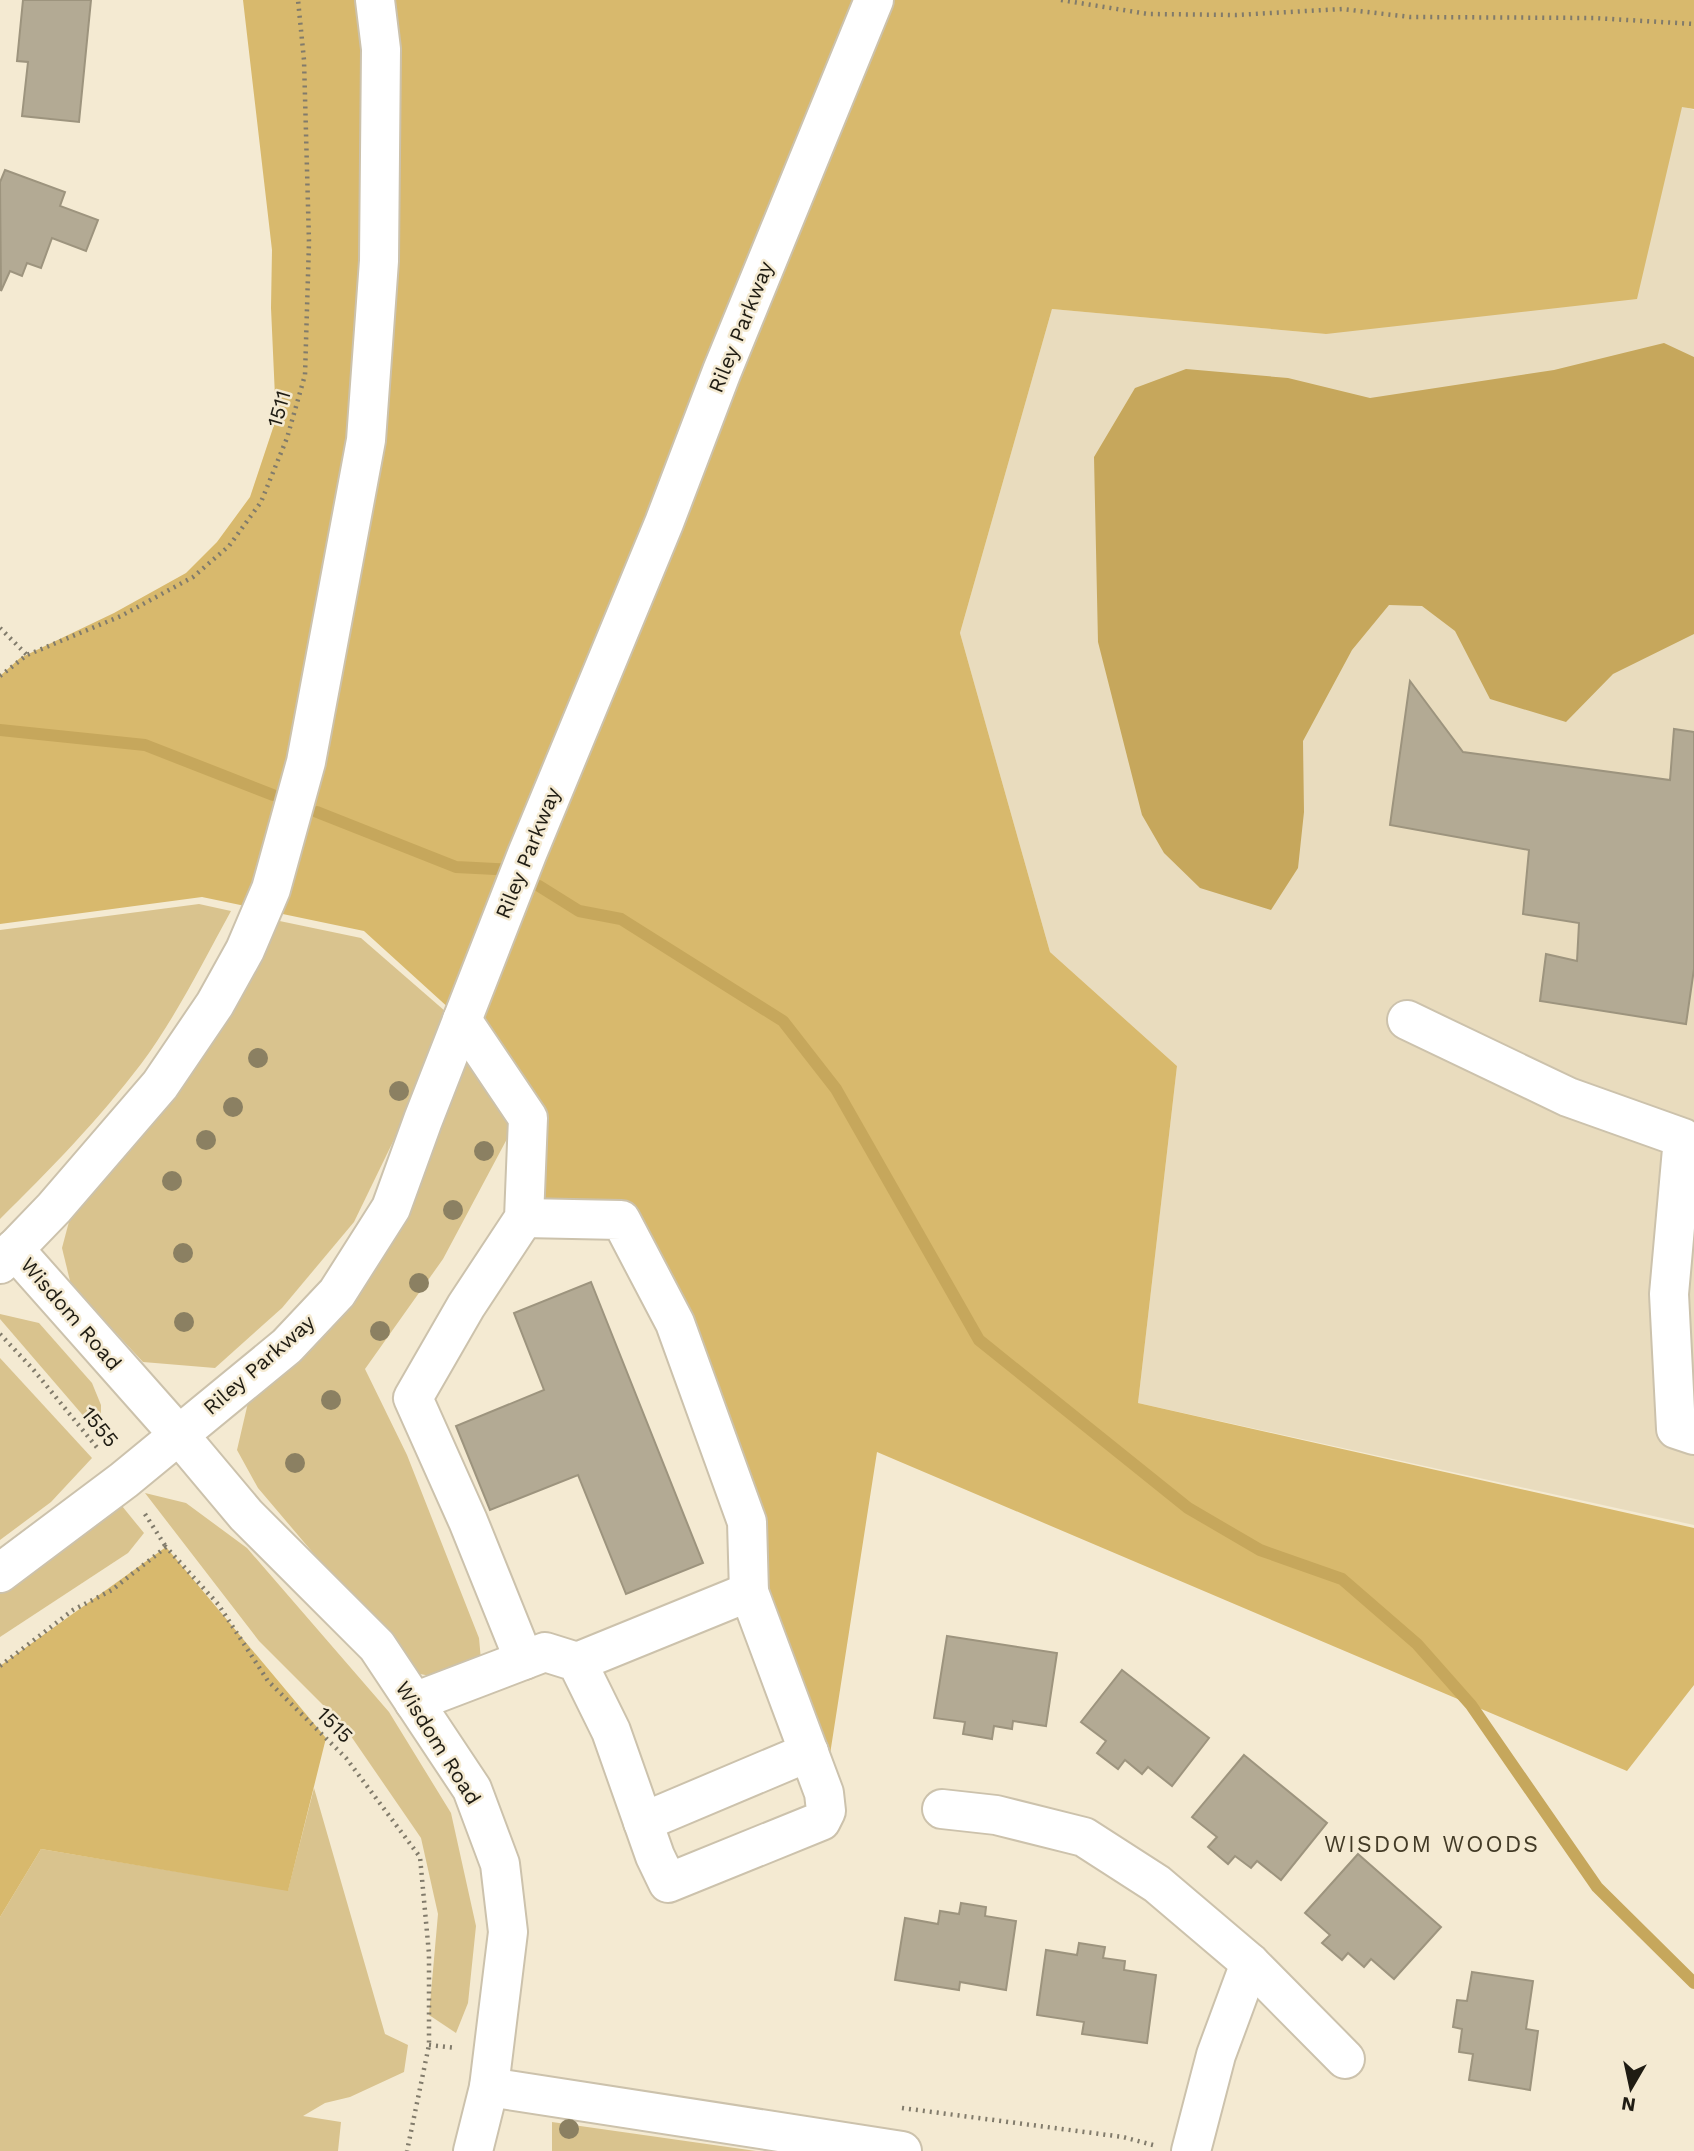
<svg xmlns="http://www.w3.org/2000/svg" width="1694" height="2151" viewBox="0 0 1694 2151" font-family="'Work Sans',sans-serif">
  <rect width="100%" height="100%" fill="#f4ead2"/>
  <polygon fill="#e9dcbe" points="1682,106 1694,110 1694,1525 1138,1403 1177,1066 1050,952 960,633 1052,309 1326,334"/>
  <g fill="#d9c38e">
    <path d="M199,904L231,911C203,962 176,1017 141,1064C100,1118 48,1172 0,1219V930Z"/>
    <polygon points="270,919 361,938 453,1018 354,1222 282,1308 215,1368 143,1362 71,1285 62,1248 75,1199"/>
    <polygon points="466,1045 517,1120 443,1259 365,1369 407,1455 479,1638 481,1660 451,1680 415,1673 258,1488 237,1450 250,1394 374,1268"/>
    <polygon points="0,1314 39,1323 92,1383 101,1405 101,1425 99,1434 0,1319"/>
    <polygon points="0,1358 92,1458 51,1502 0,1540"/>
    <polygon points="145,1493 186,1503 247,1548 389,1712 451,1813 476,1926 468,2003 456,2033 429,2015 438,1914 421,1838 344,1726 259,1641"/>
    <polygon points="122,1506 144,1533 128,1553 0,1637 0,1587"/>
    <polygon points="314,1788 385,2034 408,2045 404,2072 350,2097 325,2103 303,2116 341,2122 338,2151 0,2151 0,1917 41,1849 288,1890"/>
    <polygon points="552,2122 756,2151 552,2151"/>
  </g>
  <g fill="#d8b96d">
    <polygon points="243,0 1694,0 1694,109 1682,107 1637,299 1326,334 1052,309 960,633 1050,952 1177,1066 1138,1403 1694,1528 1694,1685 1627,1771 877,1452 824,1793 716,1432 634,1245 524,1218 528,1118 462,1020 364,931 202,897 0,924 0,676 20,658 114,613 186,573 217,542 250,497 276,419 271,308 272,250"/>
    <polygon points="166,1547 326,1738 288,1891 41,1849 0,1917 0,1666"/>
  </g>
  <polygon fill="#c6a75c" points="1664,343 1694,357 1694,634 1613,674 1566,722 1490,699 1455,631 1422,606 1389,605 1352,650 1303,741 1304,812 1298,868 1271,910 1200,888 1164,853 1142,815 1098,642 1094,457 1135,388 1186,369 1288,378 1370,398 1554,370"/>
  <g fill="none" stroke-linecap="round" stroke-linejoin="round">
    <g stroke="#c6a75c" stroke-width="12">
      <polyline points="0,730 145,745 273,795"/>
      <polyline points="317,812 456,867 513,870"/>
      <polyline points="539,886 579,911 621,919 783,1021 836,1089 979,1340 1188,1508 1260,1550 1342,1579 1417,1644 1471,1705 1597,1887 1694,1983"/>
    </g>
  </g>
  <g fill="#b3aa94" stroke="#9d947e" stroke-width="2">
    <polygon points="23,0 91,0 79,122 22,116 28,62 17,61"/>
    <polygon points="5,170 65,192 60,206 98,220 86,251 52,238 41,268 27,263 22,276 10,271 1,291 0,182"/>
    <polygon points="1410,681 1463,752 1670,780 1674,729 1694,732 1694,969 1686,1024 1540,1001 1546,954 1577,961 1579,923 1523,914 1529,850 1390,825"/>
    <polygon points="591,1282 703,1563 626,1594 578,1475 490,1510 456,1426 544,1390 514,1313"/>
    <polygon points="947,1636 1057,1653 1046,1726 1013,1721 1012,1729 994,1726 992,1739 963,1734 965,1722 934,1718"/>
    <polygon points="1122,1670 1209,1738 1172,1786 1148,1767 1142,1774 1125,1760 1118,1769 1097,1753 1106,1741 1081,1722"/>
    <polygon points="1244,1755 1327,1823 1281,1880 1257,1861 1251,1868 1235,1856 1228,1864 1208,1847 1217,1837 1192,1817"/>
    <polygon points="1358,1854 1441,1927 1394,1979 1371,1959 1364,1967 1348,1953 1342,1960 1322,1943 1330,1935 1305,1913"/>
    <polygon points="961,1903 986,1907 985,1916 1016,1921 1006,1990 960,1982 959,1990 895,1980 905,1918 938,1924 940,1911 959,1914"/>
    <polygon points="1079,1943 1105,1947 1103,1958 1125,1961 1124,1970 1156,1975 1147,2043 1082,2034 1084,2022 1037,2015 1046,1950 1077,1955"/>
    <polygon points="1472,1972 1533,1981 1526,2029 1538,2031 1530,2090 1469,2080 1473,2054 1459,2052 1462,2029 1453,2027 1457,2000 1467,2001"/>
  </g>
  <g fill="none" stroke-linecap="round" stroke-linejoin="round">
    <defs>
      <g id="minor">
        <polyline points="462,1020 528,1118 524,1218 466,1306 413,1398 468,1521 524,1660"/>
        <polyline points="1407,1020 1568,1097 1683,1138 1669,1294 1676,1429 1694,1435"/>
        <polyline points="524,1218 621,1220 675,1323 747,1522 749,1592"/>
        <polyline points="14,1249 178,1434 246,1515 377,1646 472,1789 500,1864 508,1932 489,2087 473,2151"/>
        <polyline points="0,1264 54,1208 160,1085 215,1004 245,950 271,889 306,762 366,440 379,261 381,49 375,0"/>
        <polyline points="0,1573 124,1480 287,1346 337,1293 391,1208 423,1120 527,854 664,523 722,371 874,0"/>
        <polyline points="414,1702 545,1652 577,1662 611,1731 655,1856 668,1883 821,1821 826,1811 824,1793 749,1592 577,1662"/>
        <polyline points="942,1809 996,1815 1084,1837 1157,1884 1250,1963 1345,2059"/>
        <polyline points="643,1822 809,1752"/>
        <polyline points="489,2087 902,2151"/>
        <polyline points="1191,2151 1216,2055 1250,1963"/>
      </g>
    </defs>
    <use href="#minor" stroke="#ccc2ac" stroke-width="42"/>
    <g stroke="#817b6b" stroke-width="4.5" stroke-dasharray="2 5" stroke-linecap="butt">
      <polyline points="1061,0 1148,14 1236,15 1342,9 1410,17 1594,18 1694,24"/>
      <polyline points="0,628 27,655"/>
      <polyline points="0,676 27,655 121,616 193,577 229,546 261,502 287,438 305,375 309,242 304,60 298,0"/>
      <polyline points="0,1334 32,1368 99,1450"/>
      <polyline points="145,1514 166,1547"/>
      <polyline points="0,1666 73,1610 112,1590 166,1547 218,1604 268,1681 346,1758 420,1857 429,1954 429,2045 407,2151"/>
      <polyline points="429,2045 456,2048"/>
      <polyline points="902,2108 1123,2137 1153,2145"/>
    </g>
    <use href="#minor" stroke="#fff" stroke-width="38"/>
  </g>
  <g fill="#8b8062">
    <circle cx="258" cy="1058" r="10"/>
    <circle cx="399" cy="1091" r="10"/>
    <circle cx="233" cy="1107" r="10"/>
    <circle cx="206" cy="1140" r="10"/>
    <circle cx="484" cy="1151" r="10"/>
    <circle cx="172" cy="1181" r="10"/>
    <circle cx="453" cy="1210" r="10"/>
    <circle cx="183" cy="1253" r="10"/>
    <circle cx="419" cy="1283" r="10"/>
    <circle cx="184" cy="1322" r="10"/>
    <circle cx="380" cy="1331" r="10"/>
    <circle cx="331" cy="1400" r="10"/>
    <circle cx="295" cy="1463" r="10"/>
    <circle cx="569" cy="2129" r="10"/>
  </g>
  <g text-anchor="middle" stroke-width="5" stroke-linejoin="round" paint-order="stroke">
    <g font-size="21" fill="#1f1c13" stroke="#f4ead2">
      <text transform="translate(741 327) rotate(-68)" y="7">Riley Parkway</text>
      <text transform="translate(279 409) rotate(-74)" y="7">1511</text>
      <text transform="translate(528 853) rotate(-68)" y="7">Riley Parkway</text>
      <text transform="translate(71 1314) rotate(49)" y="7">Wisdom Road</text>
      <text transform="translate(259 1365) rotate(-41)" y="7">Riley Parkway</text>
      <text transform="translate(100 1427) rotate(51)" y="7">1555</text>
      <text transform="translate(335 1725) rotate(45)" y="7">1515</text>
      <text transform="translate(438 1743) rotate(58)" y="7">Wisdom Road</text>
    </g>
    <g font-size="23" letter-spacing="2" fill="#423a26" stroke="#f4ead2">
      <text x="1432" y="1852">WISDOM WOODS</text>
    </g>
  </g>
  <g transform="translate(1631 2088) rotate(189)" stroke="#f4ead2" stroke-width="5" paint-order="stroke">
  <path d="M0-5L12 26L0 18L-12 26Z" fill="#1f1c13"/>
  <text y="-10" font-size="19" font-weight="bold" text-anchor="middle" fill="#1f1c13">N</text>
  </g>
</svg>
